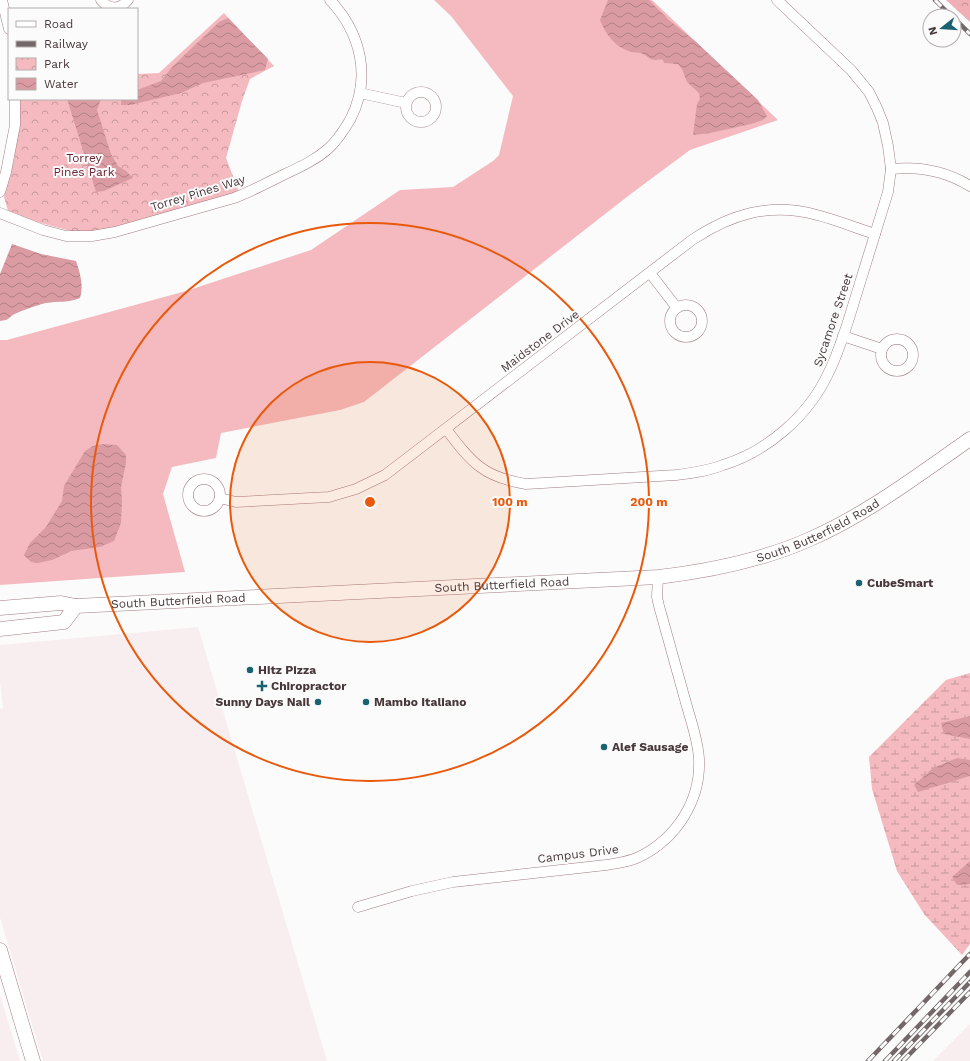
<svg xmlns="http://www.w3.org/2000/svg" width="970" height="1061" viewBox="0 0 970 1061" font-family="'Work Sans',sans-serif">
  <defs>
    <pattern id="forest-crowns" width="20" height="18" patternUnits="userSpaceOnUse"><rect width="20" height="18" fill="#efafb5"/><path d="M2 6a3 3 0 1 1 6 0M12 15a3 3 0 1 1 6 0" fill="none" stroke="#c48f94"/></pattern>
    <pattern id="wetland-marsh" width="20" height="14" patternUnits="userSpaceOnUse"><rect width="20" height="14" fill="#f4babf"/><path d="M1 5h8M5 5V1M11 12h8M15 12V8" fill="none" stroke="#c8989c"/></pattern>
    <pattern id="park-crowns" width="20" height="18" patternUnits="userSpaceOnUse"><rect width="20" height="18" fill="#f4babf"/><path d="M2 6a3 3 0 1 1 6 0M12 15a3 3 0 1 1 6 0" fill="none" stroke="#c8989c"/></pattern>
    <pattern id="water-waves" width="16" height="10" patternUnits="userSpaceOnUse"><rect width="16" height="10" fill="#da9ba2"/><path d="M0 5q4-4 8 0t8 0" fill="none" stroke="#b37f85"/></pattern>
  </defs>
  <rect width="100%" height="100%" fill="#fbfbfb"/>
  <g fill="#f9eeef">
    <polygon points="198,627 327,1061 43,1061 0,918 0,709 3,708 0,682 0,645"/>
    <polygon points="0,995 20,1061 0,1061"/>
    <polygon points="970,1024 970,1061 933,1061"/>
  </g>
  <polygon fill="#f4babf" points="434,0 652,0 778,120 690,150 632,193 364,402 340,410 221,433 216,458 172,467 163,494 185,572 0,585 0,340 7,340 186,291 311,250 400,190 453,187 493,161 499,155 513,96 451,16"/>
  <polygon fill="url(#forest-crowns)" points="946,0 970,0 970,22"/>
  <polygon fill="url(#wetland-marsh)" points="970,673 970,944 962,955 924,914 897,871 872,789 869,757 946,680"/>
  <polygon fill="url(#park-crowns)" points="224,13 274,66 250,79 242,101 226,158 239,192 107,229 85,232 71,231 29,220 8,211 4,197 14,160 19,124 19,99 137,99 137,74 159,73"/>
  <g fill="url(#water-waves)">
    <path d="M608,0H649L669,20L695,41L758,100L767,116L763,120L751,124L710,133L693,135L697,104L700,99L699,93L687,82L682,69L678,64L664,63L663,60C660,59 658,60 654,60C649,59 647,56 643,54C640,52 635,53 631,52C615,47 606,35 600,20Z"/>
    <polygon points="228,18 268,59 265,70 203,83 181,93 130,105 121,105 121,99 137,99 137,90 161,81 171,68 219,22"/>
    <polygon points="67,99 101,99 97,110 111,154 118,166 126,171 133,178 104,191 96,192"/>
    <path d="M12,244L41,254L76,261C80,273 84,285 80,298C69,303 58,301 46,303C43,303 15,313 13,315C7,319 9,320 0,321V274Z"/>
    <polygon points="102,444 117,445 126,455 126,463 121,487 122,501 121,523 114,541 100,547 71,551 52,560 38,563 31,562 24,555 30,543 46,527 62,501 64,486 85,451 93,446"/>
    <polygon points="970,716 970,739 944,734 941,723"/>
    <polygon points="957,758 970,760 970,776 918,792 914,785 933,768"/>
    <polygon points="970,861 970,884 957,885 952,877"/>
  </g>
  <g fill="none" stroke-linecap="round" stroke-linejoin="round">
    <defs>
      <g id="street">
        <polyline points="2,0 9,29"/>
        <path d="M101,0C109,10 120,10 128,0"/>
        <circle cx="421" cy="107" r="15"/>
        <polyline points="360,93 406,103"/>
        <path d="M891,169C919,166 946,171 970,186"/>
        <polyline points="0,192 6,172 15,125 15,99"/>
        <path d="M0,213L43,230L66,236H92L115,232L234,198C250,192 265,184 281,176C298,168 314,161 328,149C337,141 344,130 350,120C372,78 361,33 330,0"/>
        <polyline points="650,273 677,308"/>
        <circle cx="686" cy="321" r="16"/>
        <polyline points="843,336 882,349"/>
        <circle cx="897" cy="355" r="16"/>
        <path d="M446,429C472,463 483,477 526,484L676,475C692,473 708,471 723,465C768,451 808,416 828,374C840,350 847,325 855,299C866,264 877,228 888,192L891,169L888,146L883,123L877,108L869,92L851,70L777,0"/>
        <circle cx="204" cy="495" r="16"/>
        <path d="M220,498L236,502L329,497L356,489L385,475L692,240C731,214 770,202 817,215C837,220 856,228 875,234"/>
        <path d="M358,907L412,891L453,882L606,865C617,863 629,862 639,857C676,839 701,801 699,759C698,740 691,721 686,703C677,670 668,638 659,606L657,597L658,577"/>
      </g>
      <g id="secondary">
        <path id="s1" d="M0,608L61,603L76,606L658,577C709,571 760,561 808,540C866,515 918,475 970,439"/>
        <polyline points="0,629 64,622 76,606"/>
        <polyline points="0,950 33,1061"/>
      </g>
    </defs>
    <use href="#street" stroke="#a17d80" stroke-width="11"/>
    <use href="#secondary" stroke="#a17d80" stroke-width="15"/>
    <use href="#street" stroke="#fff" stroke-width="10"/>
    <use href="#secondary" stroke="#fff" stroke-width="14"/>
    <defs>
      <g id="rail">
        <polyline points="935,0 951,16"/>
        <polyline points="954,18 970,34"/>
        <polyline points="868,1061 970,954"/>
        <polyline points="885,1061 970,972"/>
        <polyline points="894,1061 970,982"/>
        <polyline points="903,1061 970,992"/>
      </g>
    </defs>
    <use href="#rail" stroke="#736768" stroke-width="4.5"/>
    <use href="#rail" stroke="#fbfbfb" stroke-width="3" stroke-dasharray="9" stroke-linecap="butt"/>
  </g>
  <circle cx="370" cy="502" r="140" fill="#e8590c" fill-opacity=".12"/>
  <g fill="none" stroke="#e8590c" stroke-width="2">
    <circle cx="370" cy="502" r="140"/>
    <circle cx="370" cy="502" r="279"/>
  </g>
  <g fill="#1a6171" stroke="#fbfbfb" stroke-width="1.5">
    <circle cx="859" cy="583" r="4"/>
    <circle cx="250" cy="670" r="4"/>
    <path d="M260 680h4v4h4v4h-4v4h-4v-4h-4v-4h4z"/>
    <circle cx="318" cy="702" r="4"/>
    <circle cx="366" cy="702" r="4"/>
    <circle cx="604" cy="747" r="4"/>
  </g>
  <g text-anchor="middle" stroke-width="4" stroke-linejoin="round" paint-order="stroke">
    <g font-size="12" fill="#6e2332" stroke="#fbfbfb">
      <text x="84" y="162">Torrey<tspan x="84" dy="14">Pines Park</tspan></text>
    </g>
    <g font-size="12" fill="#48383a" stroke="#fbfbfb">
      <text transform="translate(198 193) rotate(-17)" y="4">Torrey Pines Way</text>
      <text transform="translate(833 320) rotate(-71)" y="4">Sycamore Street</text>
      <text transform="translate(540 341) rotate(-37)" y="4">Maidstone Drive</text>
      <text dy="4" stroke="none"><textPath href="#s1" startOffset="827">South Butterfield Road</textPath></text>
      <text dy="4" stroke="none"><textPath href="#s1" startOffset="503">South Butterfield Road</textPath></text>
      <text dy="4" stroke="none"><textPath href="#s1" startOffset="179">South Butterfield Road</textPath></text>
      <text transform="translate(578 854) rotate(-7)" y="4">Campus Drive</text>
    </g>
    <g font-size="12" font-weight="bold" fill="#48383a" stroke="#fbfbfb" text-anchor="start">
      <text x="867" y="587">CubeSmart</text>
      <text x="258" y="674">Hitz Pizza</text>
      <text x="271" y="690">Chiropractor</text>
      <text x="310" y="706" text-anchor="end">Sunny Days Nail</text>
      <text x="374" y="706">Mambo Italiano</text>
      <text x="612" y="751">Alef Sausage</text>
    </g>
  </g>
  <circle cx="370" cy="502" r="6" fill="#e8590c" stroke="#fbfbfb" stroke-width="2"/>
  <g font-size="12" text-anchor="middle" font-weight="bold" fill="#e8590c" stroke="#fbfbfb" stroke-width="4" stroke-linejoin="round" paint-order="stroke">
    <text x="510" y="506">100 m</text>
    <text x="649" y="506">200 m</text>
  </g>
  <rect x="8" y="8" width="130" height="92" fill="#fbfbfb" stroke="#b3adae"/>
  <rect x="16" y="21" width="20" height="6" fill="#ffffff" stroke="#b3adae"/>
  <text x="44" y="28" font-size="12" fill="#48383a">Road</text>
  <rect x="16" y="41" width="20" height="6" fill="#736768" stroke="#b3adae"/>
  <text x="44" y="48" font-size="12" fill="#48383a">Railway</text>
  <rect x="16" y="58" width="20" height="12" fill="url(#park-crowns)" stroke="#b3adae"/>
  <text x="44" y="68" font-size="12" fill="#48383a">Park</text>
  <rect x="16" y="78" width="20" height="12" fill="url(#water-waves)" stroke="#b3adae"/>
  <text x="44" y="88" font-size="12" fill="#48383a">Water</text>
  <g transform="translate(942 28) rotate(253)"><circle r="19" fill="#fbfbfb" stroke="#b3adae"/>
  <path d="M0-3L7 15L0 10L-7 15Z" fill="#1a6171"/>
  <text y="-6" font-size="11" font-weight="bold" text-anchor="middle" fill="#48383a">N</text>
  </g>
</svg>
